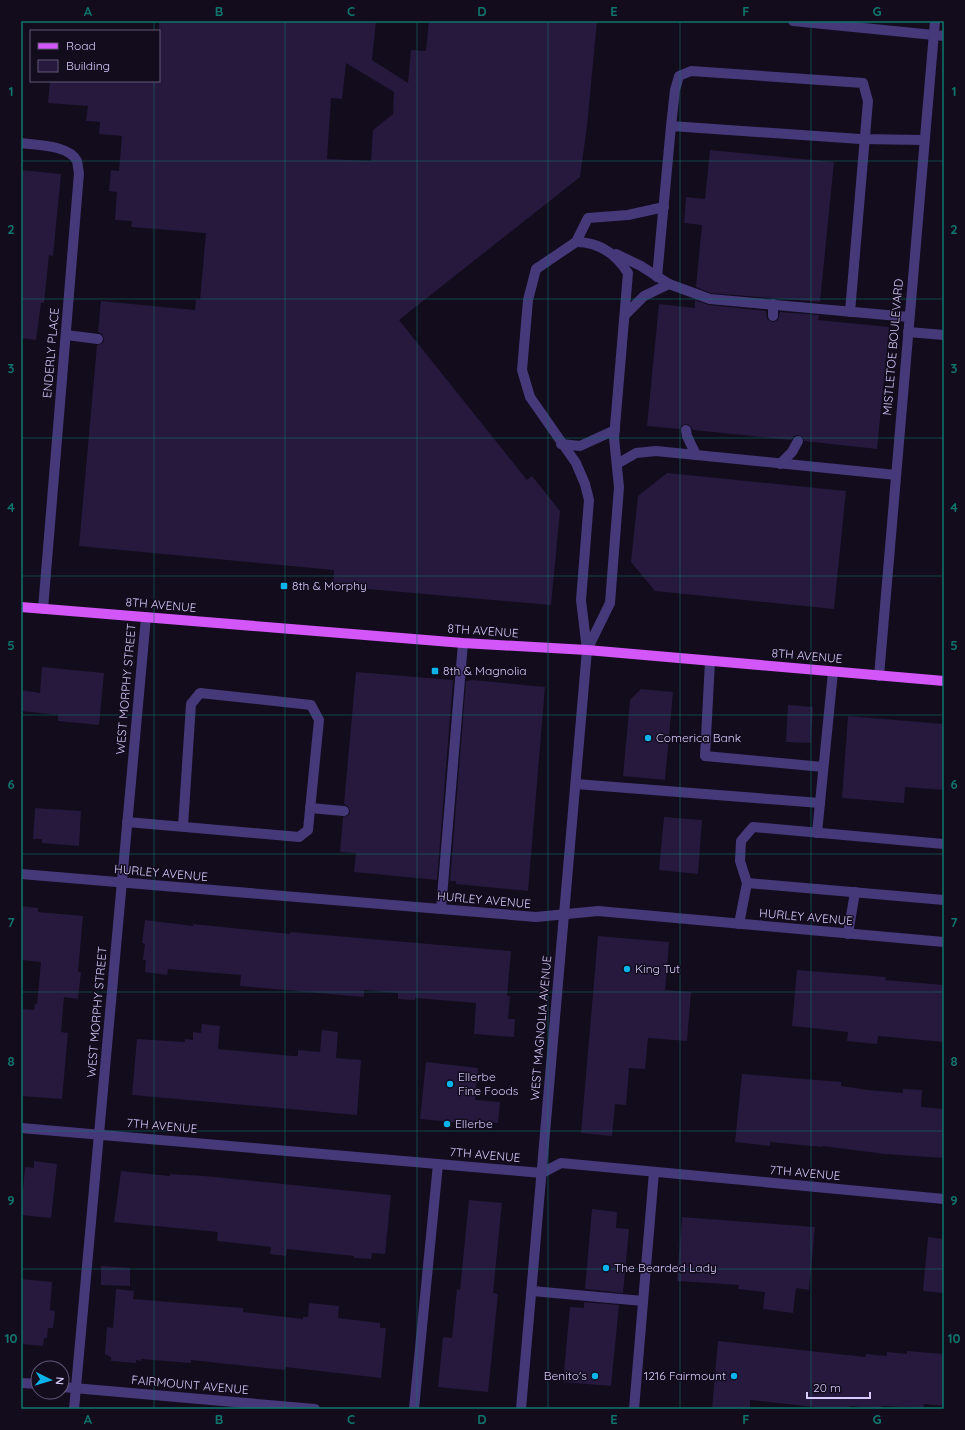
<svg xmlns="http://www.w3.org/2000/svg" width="965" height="1430" viewBox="0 0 965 1430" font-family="Quicksand,sans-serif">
  <rect width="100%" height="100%" fill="#120c1d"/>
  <g fill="#26193d" fill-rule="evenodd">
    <path d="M159,21H376L372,60L408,83L411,50L426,51L429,21H597L587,126L580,177L399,320L527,480L532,476L560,511L551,605L333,586L334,570L79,546L97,345L103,343L104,339L102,334L98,332L101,301L195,310L196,299L200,300L206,233L131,227L132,221L115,220L117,192L109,191L111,170L119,171L122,136L99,134L100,122L86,121L88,106L48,103L50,81H159ZM346,63L394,92L393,114L373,130L371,161L327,159L331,98L342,99Z"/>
    <polygon points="710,150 834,162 820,302 711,293 696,287 702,225 684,223 686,197 705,199"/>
    <polygon points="21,170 61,174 53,256 49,255 44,303 41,303 36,340 21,338"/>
    <polygon points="695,300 709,305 766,311 767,319 773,322 778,320 780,312 819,315 818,320 889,327 877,449 804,441 803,437 798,435 794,436 791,440 693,430 688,424 682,425 680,429 647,426 659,304 695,308"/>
    <polygon points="667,473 846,491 834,609 655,591 631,562 638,496"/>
    <polygon points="42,667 104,673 99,725 58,721 58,715 21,711 21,690 40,693"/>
    <polygon points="356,672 453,680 437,880 354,872 356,853 340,852 343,817 349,815 350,811 348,806 344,804"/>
    <polygon points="473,680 545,687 528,891 456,884 456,881 450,881 466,681"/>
    <polygon points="641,689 673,692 665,780 623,776 630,700"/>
    <polygon points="788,705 813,707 811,743 786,742"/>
    <polygon points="848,716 944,724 944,790 905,787 904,803 842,798"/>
    <polygon points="35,808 81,811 79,846 42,843 42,839 33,839"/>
    <polygon points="664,817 702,820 698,874 659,870"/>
    <polygon points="21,906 38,908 38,912 83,916 78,972 81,972 78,999 64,997 61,1032 68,1033 62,1099 21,1096 21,1009 34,1010 35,1004 37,1004 41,962 21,960"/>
    <polygon points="145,920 193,926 193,924 290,934 290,932 511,951 507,996 510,996 508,1019 515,1019 514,1037 474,1034 476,1003 415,998 415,1000 398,999 398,993 364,990 364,997 240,986 241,975 168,969 167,975 145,972 146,960 143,960 145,944 142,943"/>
    <polygon points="598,936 669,942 665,990 691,992 687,1041 648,1038 645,1069 629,1068 626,1105 615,1104 612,1136 581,1133"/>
    <polygon points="797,970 886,977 885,980 944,985 944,1042 878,1036 877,1044 847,1041 848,1032 792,1026"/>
    <polygon points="202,1024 220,1026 218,1049 293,1056 298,1056 298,1050 320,1052 322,1030 338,1032 336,1058 361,1060 357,1115 132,1095 137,1039 185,1042 185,1039 193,1040 193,1032 201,1033"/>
    <polygon points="426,1062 478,1068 475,1100 500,1102 498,1123 474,1121 474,1124 420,1119"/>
    <polygon points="742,1074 841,1082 841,1086 868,1090 903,1093 903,1089 922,1090 921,1107 944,1109 944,1158 885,1154 822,1146 822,1147 770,1142 770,1146 735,1142"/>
    <polygon points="34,1161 57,1164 51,1218 21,1215 25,1167 34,1168"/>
    <polygon points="121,1171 170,1176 170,1174 204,1176 391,1195 385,1254 372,1253 371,1259 354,1258 354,1256 287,1249 286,1256 270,1254 271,1247 217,1241 218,1232 114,1222"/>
    <polygon points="469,1200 502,1203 493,1293 498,1294 488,1392 438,1387 443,1337 452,1338 457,1289 460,1290"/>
    <polygon points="592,1209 617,1212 616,1228 629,1229 623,1293 585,1289"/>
    <polygon points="682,1217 815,1227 809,1290 796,1288 793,1313 763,1309 765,1292 738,1289 739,1285 677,1281"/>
    <polygon points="928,1237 944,1239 944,1293 923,1291"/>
    <polygon points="101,1266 130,1268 130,1286 101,1285"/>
    <polygon points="21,1279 52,1282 50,1310 55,1311 53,1328 48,1328 47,1338 44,1338 43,1346 21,1344"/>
    <polygon points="116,1289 134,1291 133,1299 243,1308 243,1312 303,1319 303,1317 308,1317 309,1303 339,1306 338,1318 380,1323 380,1328 386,1328 381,1378 285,1367 285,1370 191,1360 191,1363 141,1359 141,1361 136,1360 136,1363 111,1361 111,1357 105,1354 107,1327 113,1328"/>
    <polygon points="584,1302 619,1305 611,1386 563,1382 570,1307 584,1308"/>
    <polygon points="718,1341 865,1357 866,1354 887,1356 887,1352 907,1354 907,1351 944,1354 944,1406 924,1404 923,1408 882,1406 882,1409 850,1406 850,1409 814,1409 814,1407 750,1400 750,1409 712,1409"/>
  </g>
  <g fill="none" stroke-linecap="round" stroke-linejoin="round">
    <g stroke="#45397a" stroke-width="10">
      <polyline points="793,21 944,36"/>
      <polyline points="671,126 675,90 679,76 691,71 863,83 868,101 850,312"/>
      <path d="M21,143C36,145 69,145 77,161C78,164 78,170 79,173L43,609"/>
      <path d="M576,242C600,242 616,254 628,273L614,438L619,487L610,603L587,650"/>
      <polyline points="616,254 641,266 669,284 710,299 909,317"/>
      <polyline points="657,277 671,126 860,139 924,140"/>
      <polyline points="625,315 644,296 669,284"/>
      <polyline points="773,316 773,304"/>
      <polyline points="908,332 944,335"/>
      <polyline points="66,335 98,339"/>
      <polyline points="686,430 687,436 696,455"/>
      <polyline points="561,444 580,446 615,430"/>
      <polyline points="617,464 636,453 656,451 896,475"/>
      <polyline points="780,464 792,452 798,441"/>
      <polyline points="710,661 705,756 823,767"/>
      <polyline points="879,676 935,21"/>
      <polyline points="576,784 820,803"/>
      <polyline points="310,808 344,811"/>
      <polyline points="127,822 299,837 308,830 319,720 311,705 200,693 191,704 183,826"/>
      <polyline points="817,833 833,672"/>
      <polyline points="21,874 536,917 598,911 944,942"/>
      <polyline points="747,883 944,900"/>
      <polyline points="441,909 463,643"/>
      <polyline points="739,924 747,883 740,861 741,841 753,827 944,844"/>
      <polyline points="848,934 855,892"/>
      <polyline points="21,1128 542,1173 561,1163 944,1199"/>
      <polyline points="532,1291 643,1301"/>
      <polyline points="21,1383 38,1384"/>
      <polyline points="62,1387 315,1409"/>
      <polyline points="74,1409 146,617"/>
      <polyline points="414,1409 438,1164"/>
      <polyline points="521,1409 587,650 581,600 589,500 585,484 576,463 530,397 522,370 528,300 536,269 576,242 588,218 628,215 664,207"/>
      <polyline points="634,1409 654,1172"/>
    </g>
    <polyline stroke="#d356f8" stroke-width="10" points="21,607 463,643 587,650 944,681"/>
  </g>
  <path fill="none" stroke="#0f766e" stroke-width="1" stroke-opacity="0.55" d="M154,21V31M285,21V1409M417,21V1409M548,21V1409M680,21V1409M811,21V1409M154,81V1409M21,161H944M21,299H944M21,438H944M21,576H944M21,715H944M21,854H944M21,992H944M21,1131H944M21,1269H944"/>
  <g fill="#0ab3ea" stroke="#120c1d" stroke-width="1.5">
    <rect x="280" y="582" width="8" height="8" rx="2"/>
    <rect x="431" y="667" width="8" height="8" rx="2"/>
    <circle cx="648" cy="738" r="4"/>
    <circle cx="627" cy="969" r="4"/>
    <circle cx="450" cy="1084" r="4"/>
    <circle cx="447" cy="1124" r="4"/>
    <circle cx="606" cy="1268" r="4"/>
    <circle cx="595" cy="1376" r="4"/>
    <circle cx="734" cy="1376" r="4"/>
  </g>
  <g text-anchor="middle" stroke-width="3" stroke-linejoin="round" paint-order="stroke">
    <g font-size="12" fill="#d7cafd" stroke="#120c1d">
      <text transform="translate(893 347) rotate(-85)" y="4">MISTLETOE BOULEVARD</text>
      <text transform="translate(51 353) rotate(-85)" y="4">ENDERLY PLACE</text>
      <text transform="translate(161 605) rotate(5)" y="4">8TH AVENUE</text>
      <text transform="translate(483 631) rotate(4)" y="4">8TH AVENUE</text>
      <text transform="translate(807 656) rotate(5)" y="4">8TH AVENUE</text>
      <text transform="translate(126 689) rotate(-85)" y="4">WEST MORPHY STREET</text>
      <text transform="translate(161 873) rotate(5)" y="4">HURLEY AVENUE</text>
      <text transform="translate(484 900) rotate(5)" y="4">HURLEY AVENUE</text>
      <text transform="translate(806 917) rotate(5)" y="4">HURLEY AVENUE</text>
      <text transform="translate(97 1012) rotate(-85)" y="4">WEST MORPHY STREET</text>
      <text transform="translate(541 1028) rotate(-85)" y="4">WEST MAGNOLIA AVENUE</text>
      <text transform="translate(162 1126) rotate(5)" y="4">7TH AVENUE</text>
      <text transform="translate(485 1155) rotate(5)" y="4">7TH AVENUE</text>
      <text transform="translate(805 1173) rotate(5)" y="4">7TH AVENUE</text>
      <text transform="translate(190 1385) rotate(5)" y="4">FAIRMOUNT AVENUE</text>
    </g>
    <g font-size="12" fill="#d7cafd" stroke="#120c1d" text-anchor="start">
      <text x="292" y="590">8th &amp; Morphy</text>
      <text x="443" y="675">8th &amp; Magnolia</text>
      <text x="656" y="742">Comerica Bank</text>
      <text x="635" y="973">King Tut</text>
      <text x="458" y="1081">Ellerbe<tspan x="458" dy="14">Fine Foods</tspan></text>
      <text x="455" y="1128">Ellerbe</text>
      <text x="614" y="1272">The Bearded Lady</text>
      <text x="587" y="1380" text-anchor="end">Benito's</text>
      <text x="726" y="1380" text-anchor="end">1216 Fairmount</text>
    </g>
  </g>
  <rect width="965" height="1430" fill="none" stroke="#120c1d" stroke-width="44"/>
  <rect x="30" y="30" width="130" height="52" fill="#120c1d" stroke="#615877"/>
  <rect x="38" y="43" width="20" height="6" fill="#d356f8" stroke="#615877"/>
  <text x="66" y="50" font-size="12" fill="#d7cafd">Road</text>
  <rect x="38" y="60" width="20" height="12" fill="#26193d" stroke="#615877"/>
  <text x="66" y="70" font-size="12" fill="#d7cafd">Building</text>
  <g transform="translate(50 1380) rotate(95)"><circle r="19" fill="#120c1d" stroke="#615877"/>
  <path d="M0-3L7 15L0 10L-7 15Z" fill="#0ab3ea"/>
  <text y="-6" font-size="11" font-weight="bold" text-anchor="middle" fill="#d7cafd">N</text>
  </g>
  <path d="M807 1392v6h63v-6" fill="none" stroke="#d7cafd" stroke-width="2"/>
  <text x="813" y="1392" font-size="12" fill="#d7cafd" stroke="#120c1d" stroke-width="3" paint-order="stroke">20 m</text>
  <rect x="22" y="22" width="921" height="1386" fill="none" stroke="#0f766e" stroke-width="1.5"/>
  <g font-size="13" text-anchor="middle" font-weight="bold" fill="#0f766e">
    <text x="88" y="16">A</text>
    <text x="219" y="16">B</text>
    <text x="351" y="16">C</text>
    <text x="482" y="16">D</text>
    <text x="614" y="16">E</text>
    <text x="746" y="16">F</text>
    <text x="877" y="16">G</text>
    <text x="11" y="96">1</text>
    <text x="954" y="96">1</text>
    <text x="11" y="234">2</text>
    <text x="954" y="234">2</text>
    <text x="11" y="373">3</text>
    <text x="954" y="373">3</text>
    <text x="11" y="512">4</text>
    <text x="954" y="512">4</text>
    <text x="11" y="650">5</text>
    <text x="954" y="650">5</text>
    <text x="11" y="789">6</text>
    <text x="954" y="789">6</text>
    <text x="11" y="927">7</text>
    <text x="954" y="927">7</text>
    <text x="11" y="1066">8</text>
    <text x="954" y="1066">8</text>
    <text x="11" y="1205">9</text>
    <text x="954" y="1205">9</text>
    <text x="11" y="1343">10</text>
    <text x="954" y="1343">10</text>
    <text x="88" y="1424">A</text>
    <text x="219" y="1424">B</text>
    <text x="351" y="1424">C</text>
    <text x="482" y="1424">D</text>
    <text x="614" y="1424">E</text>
    <text x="746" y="1424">F</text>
    <text x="877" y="1424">G</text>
  </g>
</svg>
